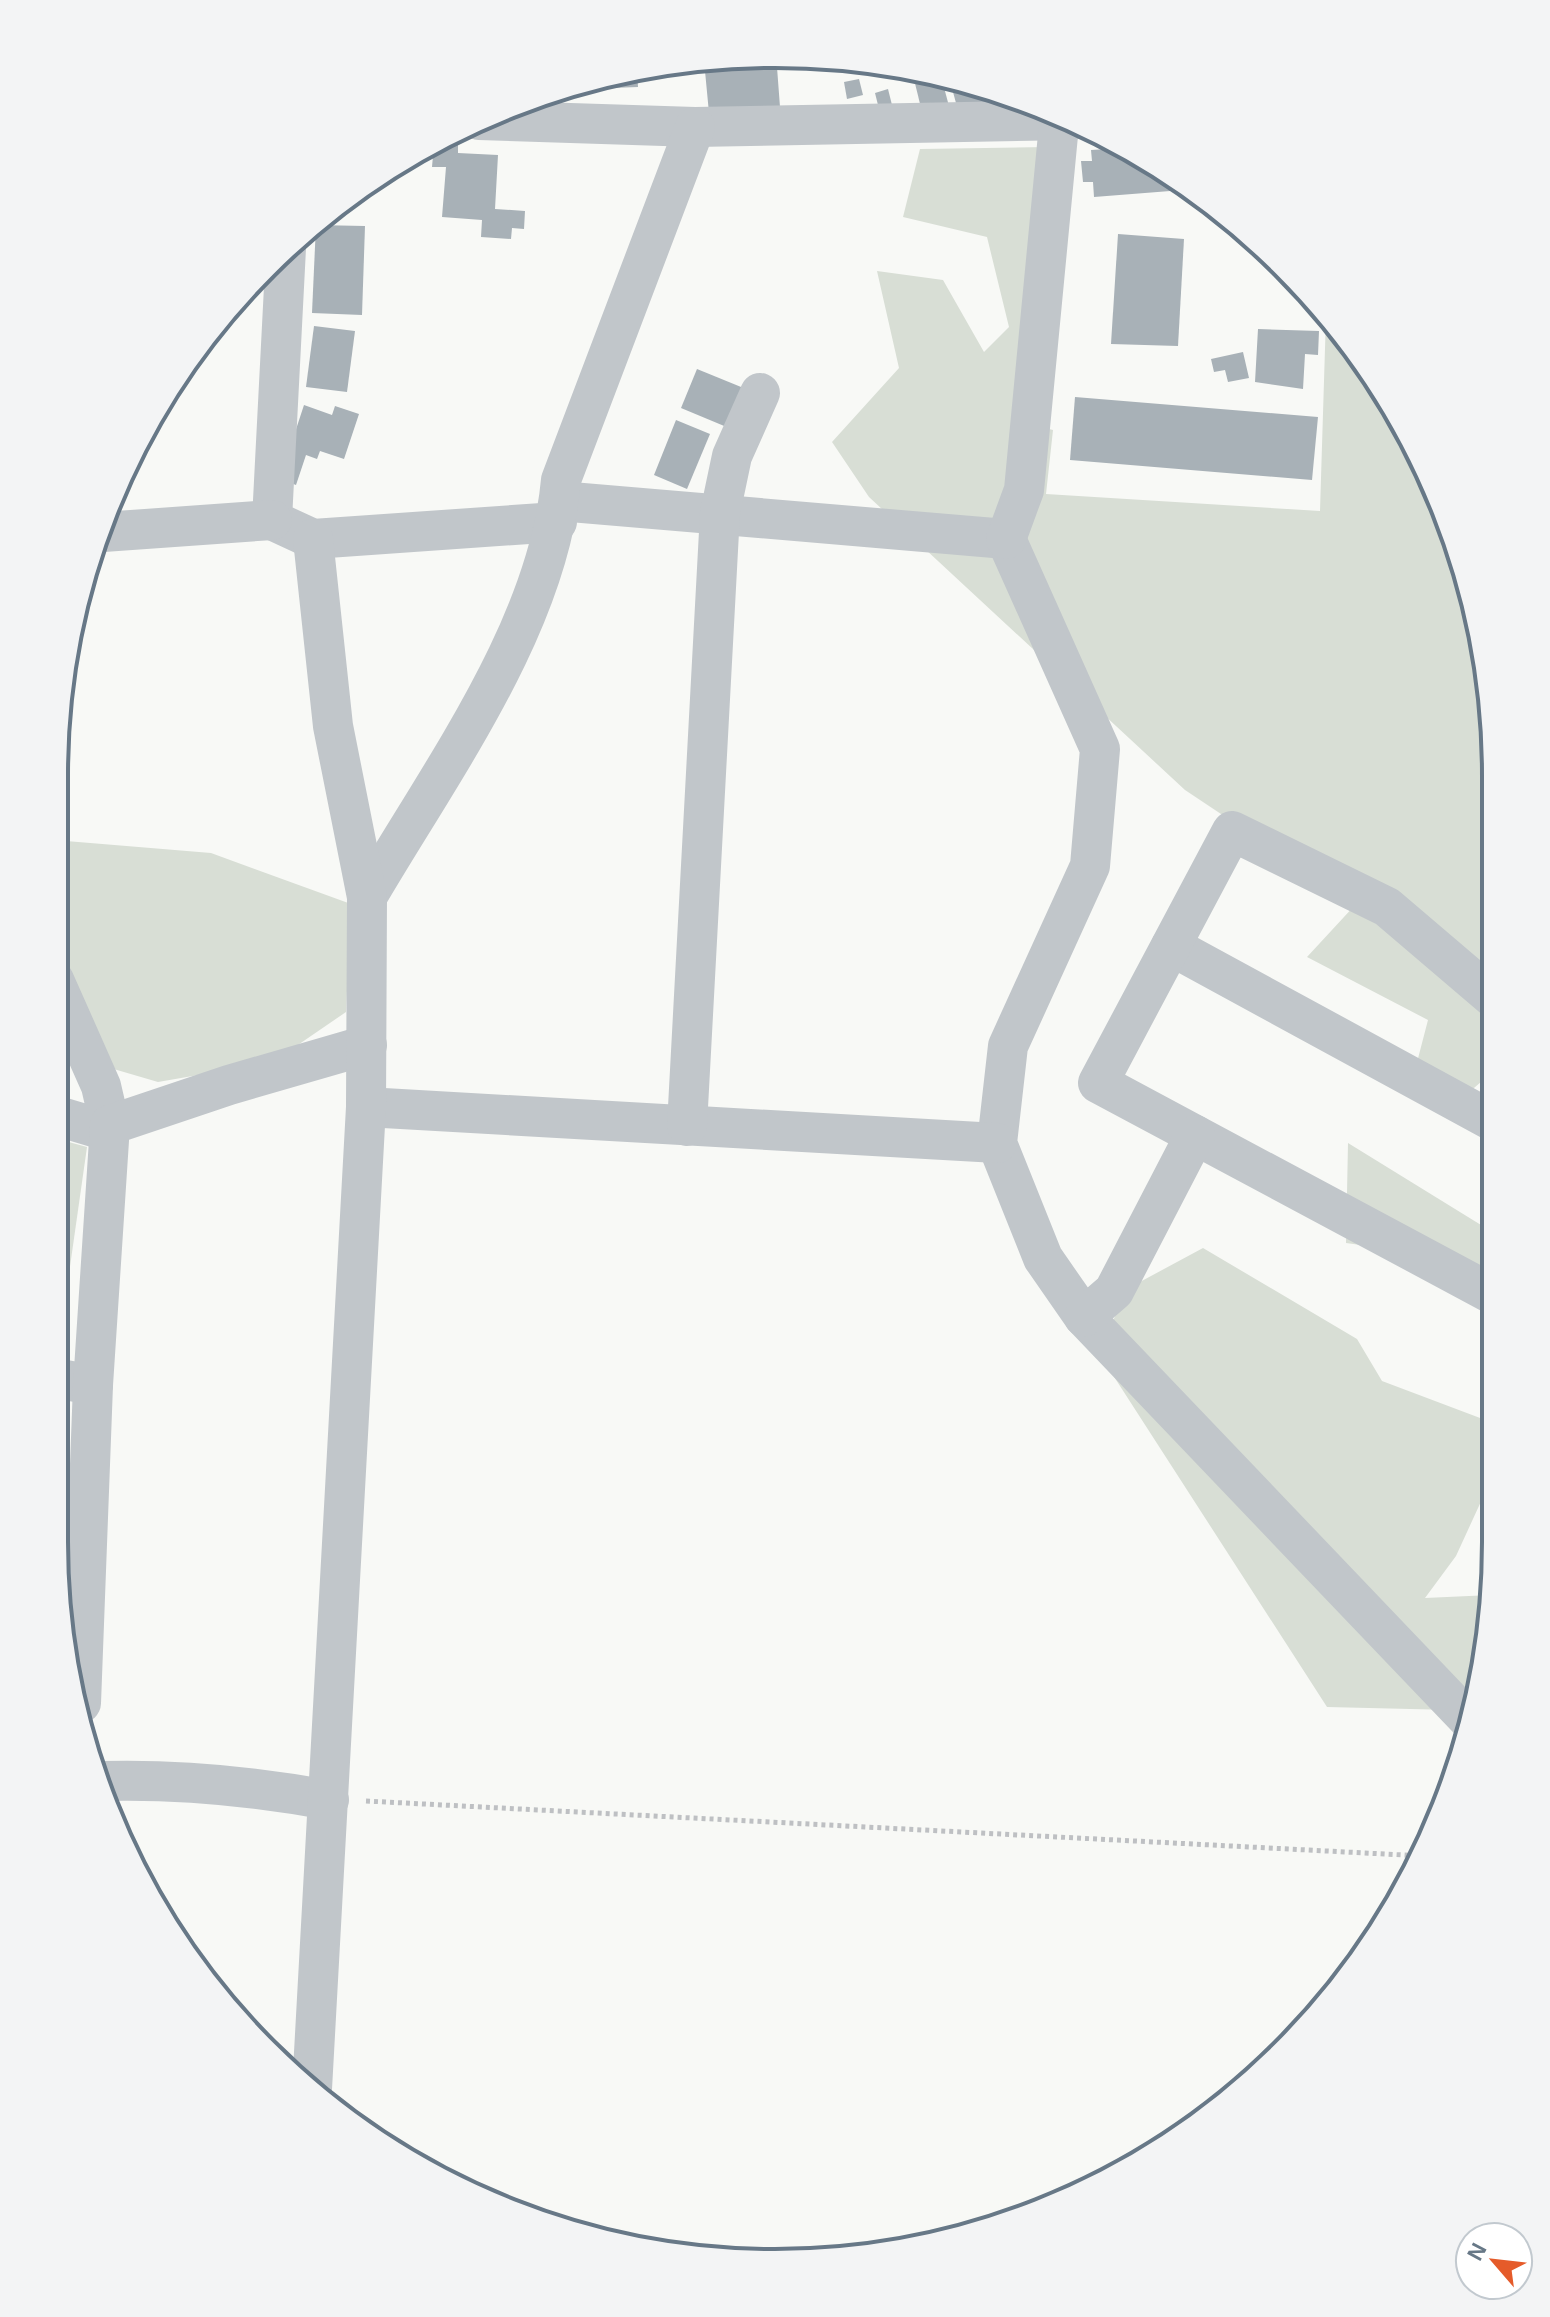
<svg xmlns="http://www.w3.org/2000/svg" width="1550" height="2317" viewBox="0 0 1550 2317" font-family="Helvetica,sans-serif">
  <rect width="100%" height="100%" fill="#f8f9f6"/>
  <g fill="#d8ded5">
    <polygon points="1047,147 1018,421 1053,430 1046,494 1320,511 1326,316 1374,374 1441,499 1482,634 1496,775 1496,1069 1467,1094 1415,1070 1428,1020 1307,957 1356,904 1185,790 869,497 832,442 899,368 877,271 943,280 984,352 1009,327 987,237 903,217 920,149"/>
    <polygon points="54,840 211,853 351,904 346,1012 273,1062 158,1082 100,1065 54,1023"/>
    <polygon points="54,1138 87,1147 54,1379"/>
    <polygon points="1348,1143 1481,1225 1489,1266 1496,1260 1496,1315 1441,1256 1346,1243"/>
    <polygon points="1203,1248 1357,1339 1382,1381 1496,1424 1495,1471 1456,1556 1425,1598 1491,1595 1482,1682 1480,1690 1470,1687 1452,1710 1327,1707 1100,1355 1125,1290"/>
  </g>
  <g fill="#a8b1b7">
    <polygon points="776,54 780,107 709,113 705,71 714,71 713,60"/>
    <polygon points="911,67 941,76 950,110 923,116"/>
    <polygon points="637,68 638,87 585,89 584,83"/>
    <polygon points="859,79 863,95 847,99 844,82"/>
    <polygon points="956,80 1005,95 1003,101 987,100 985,111 959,114 953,92"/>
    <polygon points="888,89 894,113 881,117 875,93"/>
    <polygon points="434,144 458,145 458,153 498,155 495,209 525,211 524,229 512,228 511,239 481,237 482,220 442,217 446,167 432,167"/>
    <polygon points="1123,148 1175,175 1182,181 1183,190 1094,197 1093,182 1083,182 1081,161 1092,161 1091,150"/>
    <polygon points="316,225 365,226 362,315 312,313"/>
    <polygon points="1118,234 1184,239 1178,346 1111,344"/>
    <polygon points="314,326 355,331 347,392 306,387"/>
    <polygon points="1258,329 1319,331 1318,355 1305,354 1303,389 1255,382"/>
    <polygon points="1243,352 1249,378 1228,382 1225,370 1214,372 1211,359"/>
    <polygon points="697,369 746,389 729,428 681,408"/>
    <polygon points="1075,397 1318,417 1312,480 1070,460"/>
    <polygon points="304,405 332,415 335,406 359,414 344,459 320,451 317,459 306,455 296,485 288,482 277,487"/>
    <polygon points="676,420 710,434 687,489 654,475"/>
  </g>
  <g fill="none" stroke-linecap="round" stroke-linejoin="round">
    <polyline stroke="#bec0c3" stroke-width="5" stroke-dasharray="4 4" stroke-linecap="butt" points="366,1801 1423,1856"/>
    <g stroke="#c1c6ca" stroke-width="40">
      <polyline points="479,120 695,127 1072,120"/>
      <polyline points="286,248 272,520 313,539 557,522"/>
      <polyline points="559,501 1006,539 1100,749 1090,866 1008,1046 997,1143 1043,1258 1084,1317 1469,1720"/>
      <polyline points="103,532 272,520"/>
      <polyline points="1006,539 1024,490 1060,114"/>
      <path d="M367,897C440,772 548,627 561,480L695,127"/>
      <polyline points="1171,946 1496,1123"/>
      <polyline points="54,980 101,1086 110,1125 94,1127 54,1115"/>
      <polyline points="1496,1000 1387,907 1232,831 1098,1083 1496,1296"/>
      <polyline points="366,1107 997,1143"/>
      <polyline points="687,1126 720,513 732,456 760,393"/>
      <polyline points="1084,1317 1114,1291 1195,1135"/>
      <polyline points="54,1378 93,1385"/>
      <polyline points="81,1703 93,1385 110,1125 229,1085 367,1045"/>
      <path d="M100,1790L102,1781C178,1779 253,1786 329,1800"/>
      <polyline points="312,2089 366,1107 367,897 333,726 313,539"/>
    </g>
  </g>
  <path d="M0 0H1550V2317H0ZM775 68H775A707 707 0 0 1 1482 775V1542A707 707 0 0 1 775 2249H775A707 707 0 0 1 68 1542V775A707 707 0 0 1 775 68Z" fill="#f3f4f5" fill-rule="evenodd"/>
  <path fill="none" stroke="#677887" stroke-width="4" d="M775 68H775A707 707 0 0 1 1482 775V1542A707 707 0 0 1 775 2249H775A707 707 0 0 1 68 1542V775A707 707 0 0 1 775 68Z"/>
  <g transform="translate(1494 2261) rotate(298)"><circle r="38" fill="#ffffff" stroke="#c2c9cf" stroke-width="2"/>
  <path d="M0-6L14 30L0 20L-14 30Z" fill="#e55b2a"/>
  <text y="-12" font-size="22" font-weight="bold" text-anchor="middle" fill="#677887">N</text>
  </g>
</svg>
